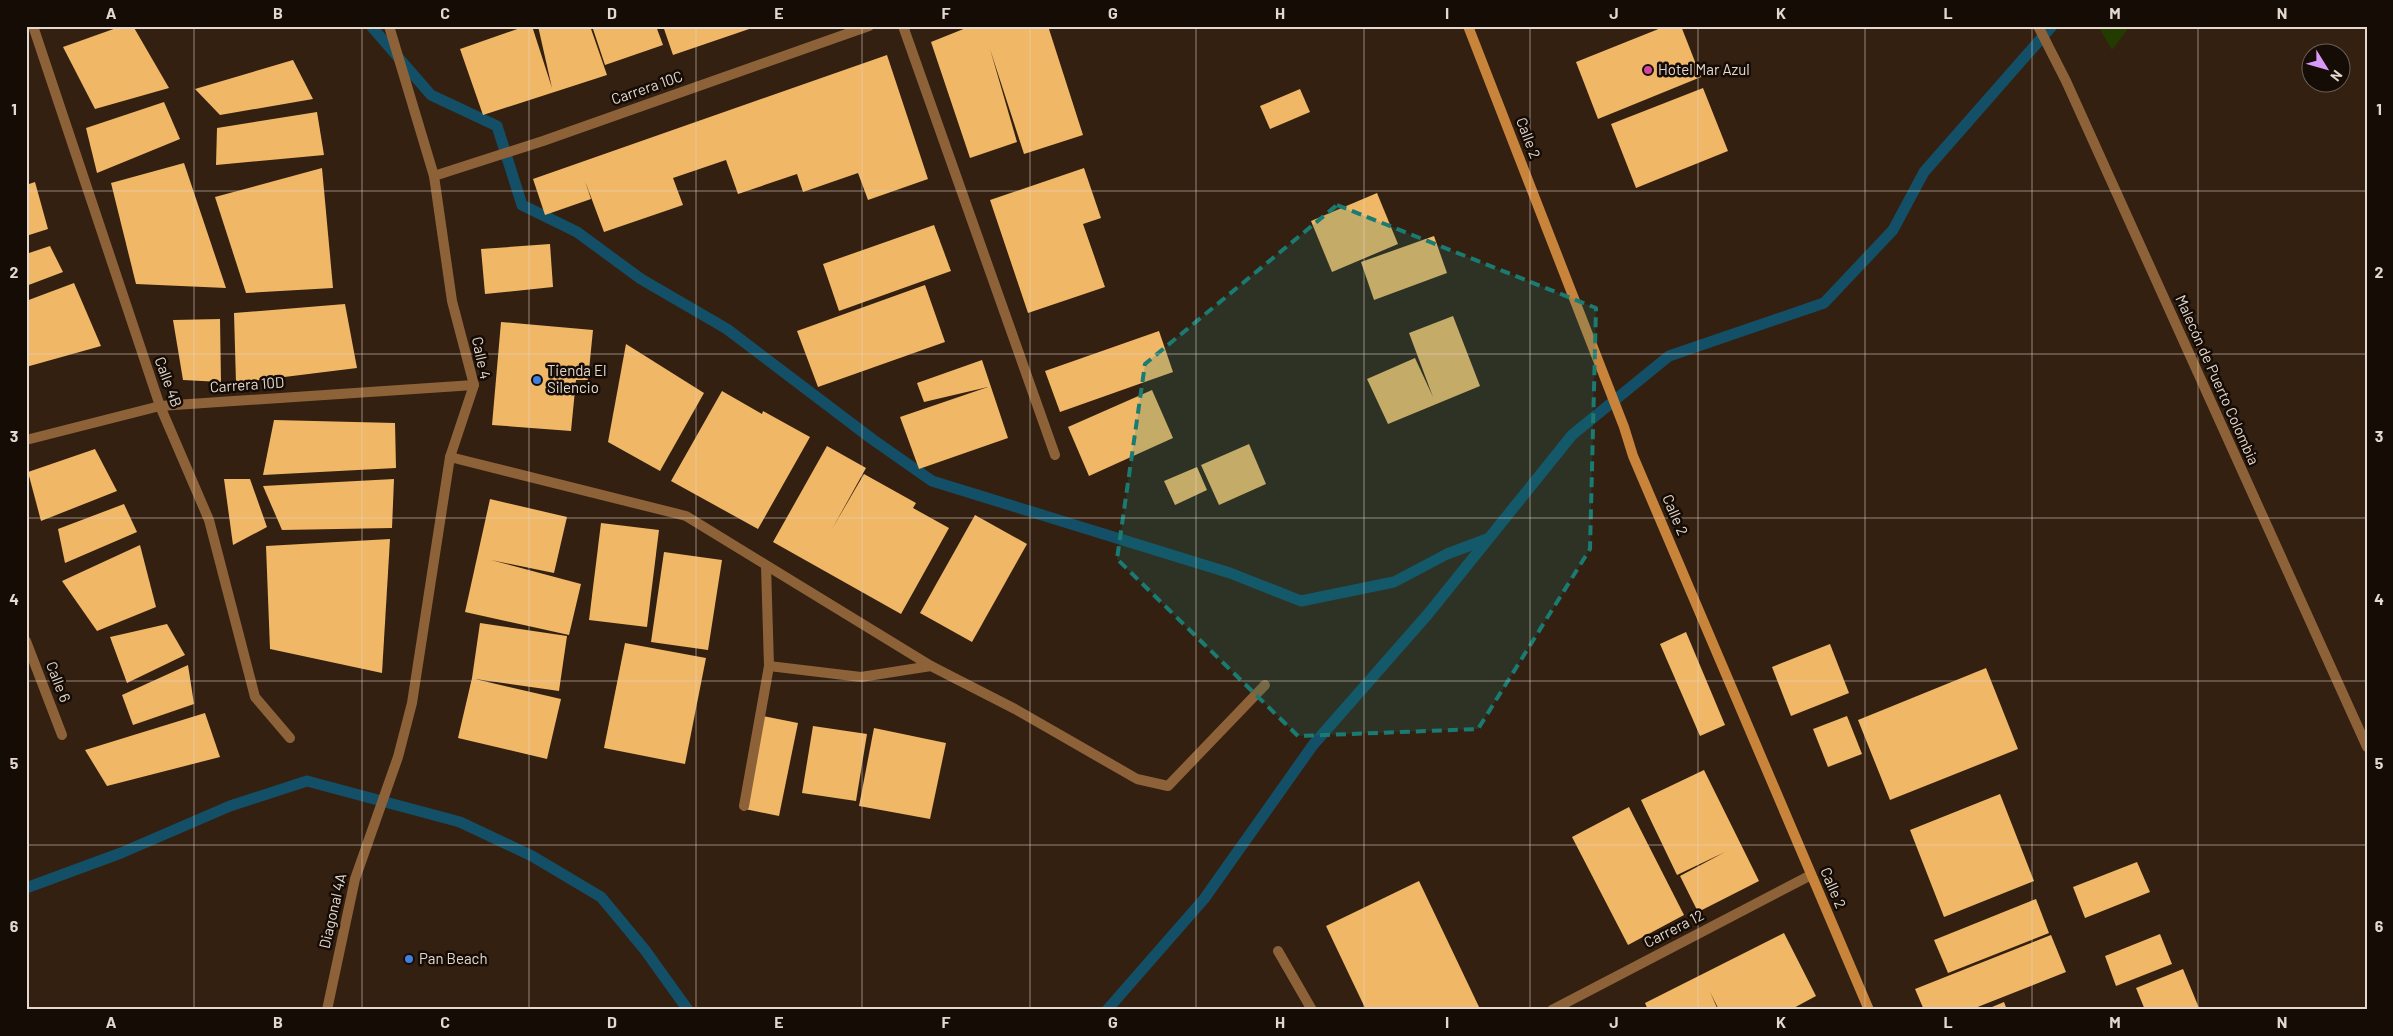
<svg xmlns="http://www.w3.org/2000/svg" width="2393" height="1036" viewBox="0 0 2393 1036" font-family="Barlow,sans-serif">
  <rect width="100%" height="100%" fill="#332011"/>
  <polygon fill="#243b00" points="2098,26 2130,26 2112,50"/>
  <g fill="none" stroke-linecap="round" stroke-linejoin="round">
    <g stroke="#135067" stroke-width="11">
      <polyline points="371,26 431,95 497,126 522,205 577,232 641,279 727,329 872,439 932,481 1230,573 1301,601 1394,582 1447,554 1487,539"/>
      <polyline points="26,888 121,853 230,806 307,781 460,822 532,856 601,897 645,950 688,1010"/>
      <polyline points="1107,1010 1204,899 1313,745 1428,614 1572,435 1669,356 1824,303 1893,230 1924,172 2052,26"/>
    </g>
  </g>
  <g fill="#f0b766">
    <polygon points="122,26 133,26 169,88 95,109 63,47"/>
    <polygon points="526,26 532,26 552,88 538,26 590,26 607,75 483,115 460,49"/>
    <polygon points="592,26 656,26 663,45 605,65"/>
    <polygon points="663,26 755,26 755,27 673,55"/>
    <polygon points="971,26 1048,26 1083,135 1024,154 990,49 1017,142 970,158 931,42"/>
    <polygon points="1666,26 1681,26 1701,77 1598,119 1576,62"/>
    <polygon points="887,55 928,179 868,200 858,173 803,192 797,174 738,194 726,160 673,178 683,205 604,232 585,181 591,199 545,215 533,179"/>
    <polygon points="293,60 313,99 220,115 195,89"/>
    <polygon points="1703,88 1728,151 1636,188 1611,124"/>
    <polygon points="1300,89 1310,112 1270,129 1260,106"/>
    <polygon points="164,102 180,139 97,173 86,128"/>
    <polygon points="317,112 324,155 216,165 217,128"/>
    <polygon points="184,163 226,288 136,284 111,183"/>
    <polygon points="322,168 333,288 246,293 215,197"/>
    <polygon points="1084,168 1101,218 1083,224 1105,287 1028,313 990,200"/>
    <polygon points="35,182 48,229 26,236 26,185"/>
    <polygon points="1377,193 1398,244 1332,272 1311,221"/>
    <polygon points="934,225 951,271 839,311 823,264"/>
    <polygon points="1434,236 1447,273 1374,300 1361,262"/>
    <polygon points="550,244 553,287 485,294 481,249"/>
    <polygon points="50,246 63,272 26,286 26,254"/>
    <polygon points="74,283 101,346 26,367 26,301"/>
    <polygon points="925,285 945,342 818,387 797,331"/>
    <polygon points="345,304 357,368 236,383 234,313"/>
    <polygon points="1453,316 1480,386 1388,424 1367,379 1415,358 1433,397 1409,333"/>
    <polygon points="220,319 221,382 183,380 173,320"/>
    <polygon points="501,322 593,330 588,380 576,380 571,431 492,425"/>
    <polygon points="1159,331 1173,372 1060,412 1045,371"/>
    <polygon points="626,344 704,393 660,471 608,442"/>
    <polygon points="982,360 1008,438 919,469 900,417 988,387 924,402 917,383"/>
    <polygon points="1152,390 1173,438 1089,476 1068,427"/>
    <polygon points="722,391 762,414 763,411 810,437 758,529 671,481"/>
    <polygon points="274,420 395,423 396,468 263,475"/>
    <polygon points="1249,444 1266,484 1219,505 1201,465"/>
    <polygon points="827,446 866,468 832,529 864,474 916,503 913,508 949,528 901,614 773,542"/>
    <polygon points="95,449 117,491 41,521 28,472"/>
    <polygon points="1197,467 1207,490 1175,505 1164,481"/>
    <polygon points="224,479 250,479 267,527 233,545"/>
    <polygon points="394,479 392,528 282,530 263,486"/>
    <polygon points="490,499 567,517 554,573 491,560 581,584 569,635 465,612"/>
    <polygon points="124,504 137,532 65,563 58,529"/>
    <polygon points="975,515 1027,544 972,642 920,613"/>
    <polygon points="601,523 659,530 647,627 589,620"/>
    <polygon points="390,539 382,673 270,649 266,546"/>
    <polygon points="140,545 156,607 97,631 62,581"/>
    <polygon points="664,552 722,560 708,650 651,642"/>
    <polygon points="480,623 567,636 559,691 475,679 561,699 547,759 458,738 472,678"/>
    <polygon points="167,624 185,655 127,683 110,637"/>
    <polygon points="1686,632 1725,725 1700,736 1660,644"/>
    <polygon points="625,643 706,658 685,764 604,748"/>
    <polygon points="1830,644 1849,693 1791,716 1772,667"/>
    <polygon points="188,665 194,704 133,725 122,695"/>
    <polygon points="1986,668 2018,749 1890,800 1858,720"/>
    <polygon points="205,713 220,757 107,786 85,750"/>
    <polygon points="763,716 798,723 779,816 745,809"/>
    <polygon points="1847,716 1862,754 1828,767 1813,729"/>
    <polygon points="813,726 867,734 856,801 802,793"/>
    <polygon points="874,728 946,743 930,819 859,806"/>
    <polygon points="1704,770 1759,881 1698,912 1680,876 1725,852 1677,875 1641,800"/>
    <polygon points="2000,794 2034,881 1944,917 1910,830"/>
    <polygon points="1629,807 1684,915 1628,945 1572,837"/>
    <polygon points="2137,862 2150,892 2085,918 2073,887"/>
    <polygon points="1419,881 1480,1009 1479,1010 1366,1010 1326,926"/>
    <polygon points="2036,899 2049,933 1948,973 1934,940"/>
    <polygon points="1784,933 1816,996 1790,1010 1719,1010 1710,992 1718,1010 1648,1010 1645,1003"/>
    <polygon points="2160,934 2172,964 2116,986 2105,956"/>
    <polygon points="2051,935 2066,972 1970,1010 1924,1010 1915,989"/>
    <polygon points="2183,969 2199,1008 2145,1010 2136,988"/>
    <polygon points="2004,1002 2007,1010 1985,1010"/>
  </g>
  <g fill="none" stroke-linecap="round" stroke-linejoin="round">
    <polyline stroke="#8e6239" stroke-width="10" points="1278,951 1312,1010"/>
    <g stroke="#8e6239" stroke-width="10">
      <polyline points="33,26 160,406 209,520 255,697 290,738"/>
      <polyline points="903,26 1055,455"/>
      <polyline points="2038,26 2066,81 2367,747"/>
      <polyline points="434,176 543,141 869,26"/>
      <polyline points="26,440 160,406 474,385"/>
      <polyline points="450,457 686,516 931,666 1015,709 1137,779 1168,786 1265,685"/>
      <polyline points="26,641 62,735"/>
      <polyline points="769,666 861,677 931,666"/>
      <polyline points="744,806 769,666 766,566"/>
      <polyline points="327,1010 355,879 398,757 412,703 450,457 474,385 452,301 434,176 389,26"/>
      <polyline points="1552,1010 1811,875"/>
    </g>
    <polyline stroke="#c9843c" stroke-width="10" points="1468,26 1624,427 1633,456 1869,1010"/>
  </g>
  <path fill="#1a7b73" fill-opacity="0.2" stroke="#1a7b73" stroke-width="4" stroke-dasharray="10 6" stroke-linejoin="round" d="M1337,205L1596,308L1590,549L1478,729L1298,736L1117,559L1145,364Z"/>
  <path fill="none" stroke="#e5d8ce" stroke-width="1" stroke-opacity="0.55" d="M194,26V1010M362,26V1010M529,26V1010M696,26V1010M862,26V1010M1030,26V1010M1196,26V1010M1364,26V1010M1530,26V1010M1698,26V1010M1865,26V1010M2032,26V1010M2198,26V1010M26,191H2367M26,354H2367M26,518H2367M26,681H2367M26,845H2367"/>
  <circle fill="#d1479c" stroke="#150c06" stroke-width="2" cx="1648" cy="70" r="5"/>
  <g fill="#3f7fe0" stroke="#150c06" stroke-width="2">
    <circle cx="537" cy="380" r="5"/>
    <circle cx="409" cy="959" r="5"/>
  </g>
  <g text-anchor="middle" stroke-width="5" stroke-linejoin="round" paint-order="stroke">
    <g font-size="15" fill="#e5d8ce" stroke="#150c06" text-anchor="start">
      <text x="1658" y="75">Hotel Mar Azul</text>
      <text x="547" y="376">Tienda El<tspan x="547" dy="17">Silencio</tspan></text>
      <text x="419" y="964">Pan Beach</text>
    </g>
    <g font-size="15" fill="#e5d8ce" stroke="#150c06">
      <text transform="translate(647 88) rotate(-19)" y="5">Carrera 10C</text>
      <text transform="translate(1528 138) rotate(69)" y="5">Calle 2</text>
      <text transform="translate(481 358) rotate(78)" y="5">Calle 4</text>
      <text transform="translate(2217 380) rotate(66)" y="5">Malecón de Puerto Colombia</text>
      <text transform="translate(168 382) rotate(70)" y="5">Calle 4B</text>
      <text transform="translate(247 385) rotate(-4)" y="5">Carrera 10D</text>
      <text transform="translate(1675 515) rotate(67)" y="5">Calle 2</text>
      <text transform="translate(58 682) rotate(69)" y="5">Calle 6</text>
      <text transform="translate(1833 888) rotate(67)" y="5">Calle 2</text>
      <text transform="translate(333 911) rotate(-77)" y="5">Diagonal 4A</text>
      <text transform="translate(1674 929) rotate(-27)" y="5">Carrera 12</text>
    </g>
  </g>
  <rect width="2393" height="1036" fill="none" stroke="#150c06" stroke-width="55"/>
  <g transform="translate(2326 68) rotate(127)"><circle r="24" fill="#150c06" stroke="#685e56"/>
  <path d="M0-4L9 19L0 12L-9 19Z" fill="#d99af7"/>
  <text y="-8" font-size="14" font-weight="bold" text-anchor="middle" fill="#e5d8ce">N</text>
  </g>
  <rect x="28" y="28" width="2338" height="980" fill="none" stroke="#e5d8ce" stroke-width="2"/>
  <g font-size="16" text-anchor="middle" font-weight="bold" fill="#e5d8ce">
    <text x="111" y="19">A</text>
    <text x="278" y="19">B</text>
    <text x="445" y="19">C</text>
    <text x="612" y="19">D</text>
    <text x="779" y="19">E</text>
    <text x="946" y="19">F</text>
    <text x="1113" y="19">G</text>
    <text x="1280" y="19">H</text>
    <text x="1447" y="19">I</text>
    <text x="1614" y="19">J</text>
    <text x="1781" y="19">K</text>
    <text x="1948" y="19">L</text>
    <text x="2115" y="19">M</text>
    <text x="2282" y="19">N</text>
    <text x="14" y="115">1</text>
    <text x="2379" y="115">1</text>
    <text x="14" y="278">2</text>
    <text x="2379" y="278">2</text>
    <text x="14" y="442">3</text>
    <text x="2379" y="442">3</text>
    <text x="14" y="605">4</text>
    <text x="2379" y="605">4</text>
    <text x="14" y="769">5</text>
    <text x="2379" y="769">5</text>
    <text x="14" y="932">6</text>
    <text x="2379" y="932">6</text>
    <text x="111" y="1028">A</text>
    <text x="278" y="1028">B</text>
    <text x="445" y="1028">C</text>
    <text x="612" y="1028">D</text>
    <text x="779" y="1028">E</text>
    <text x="946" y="1028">F</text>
    <text x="1113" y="1028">G</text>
    <text x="1280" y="1028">H</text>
    <text x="1447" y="1028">I</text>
    <text x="1614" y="1028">J</text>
    <text x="1781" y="1028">K</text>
    <text x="1948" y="1028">L</text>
    <text x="2115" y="1028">M</text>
    <text x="2282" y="1028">N</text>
  </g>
</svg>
